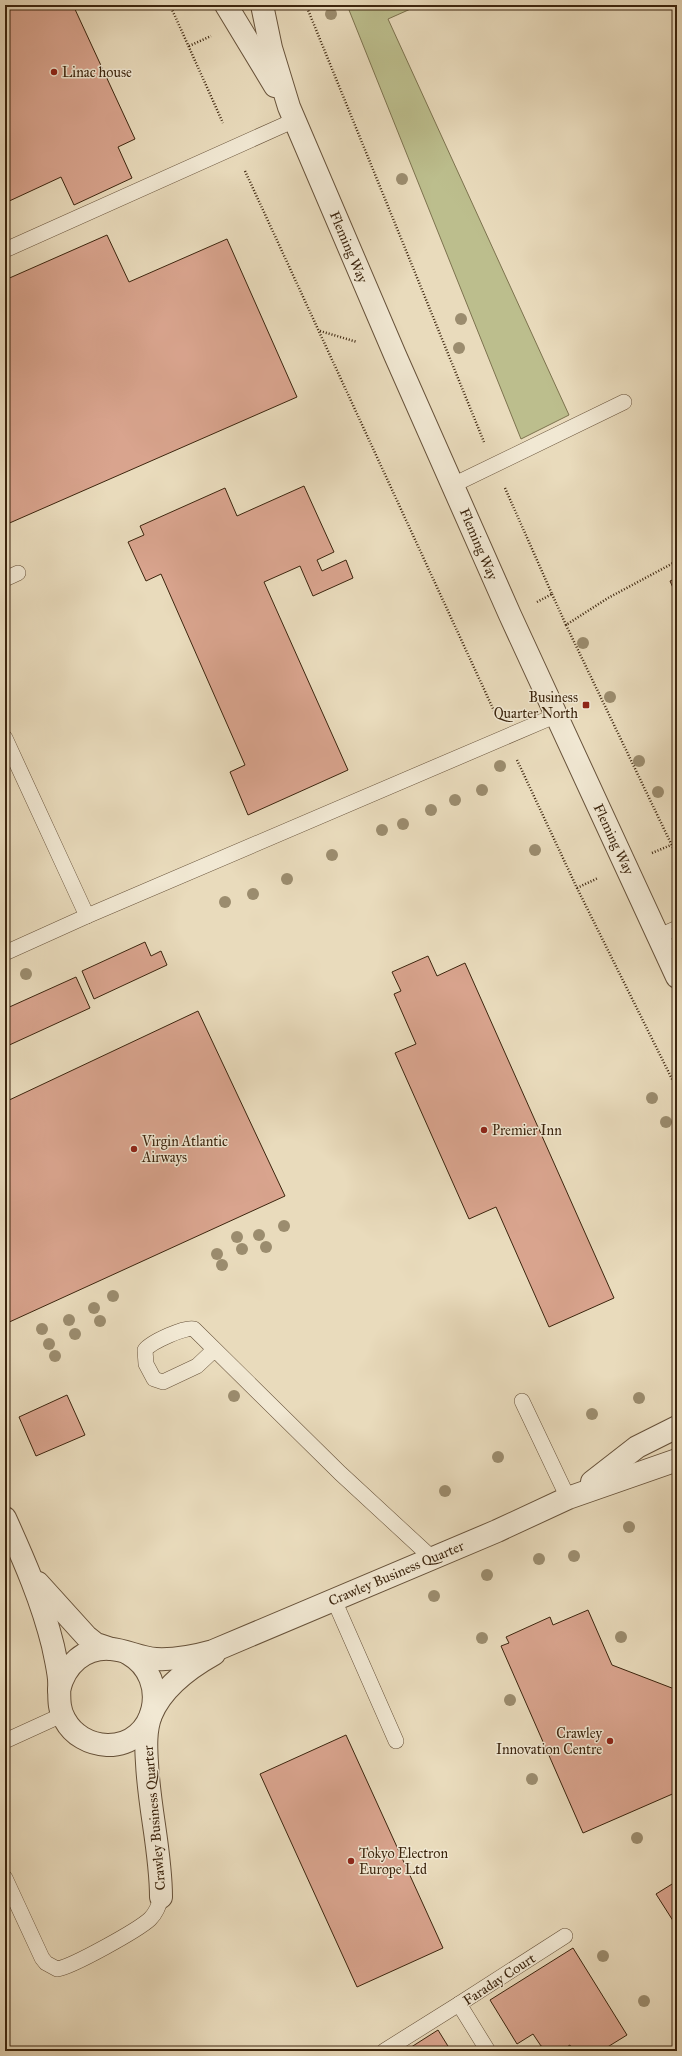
<svg xmlns="http://www.w3.org/2000/svg" width="682" height="2056" viewBox="0 0 682 2056" font-family="'IM FELL Great Primer',serif">
  <rect width="100%" height="100%" fill="#e9dbbc"/>
  <filter id="stains"><feTurbulence type="fractalNoise" baseFrequency=".005" numOctaves="4"/><feColorMatrix values="0 0 0 0 .2 0 0 0 0 .09 0 0 0 0 .02 0 0 0 .5 -.17"/></filter>
  <radialGradient id="worn" r=".72"><stop offset=".6" stop-color="#630" stop-opacity="0"/><stop offset="1" stop-color="#630" stop-opacity=".3"/></radialGradient>
  <g fill="#bcbe8d" stroke="#7c724e">
    <polygon points="347,5 414,5 415,7 388,19 569,415 521,439"/>
    <polygon points="5,1650 8,1714 5,1715"/>
  </g>
  <g fill="#d9a48e" stroke="#3c250e">
    <polygon points="5,5 73,5 135,139 118,147 132,178 74,205 61,177 5,203"/>
    <polygon points="107,235 129,282 227,239 297,397 5,525 5,280"/>
    <polygon points="304,486 334,552 317,560 322,571 346,560 353,578 313,596 300,566 264,582 348,770 248,815 230,772 245,765 161,574 146,581 128,542 144,535 140,526 225,488 237,516"/>
    <polygon points="677,578 677,597 670,581"/>
    <polygon points="145,942 151,956 161,951 167,965 94,999 82,971"/>
    <polygon points="428,956 437,976 465,963 614,1298 549,1327 496,1207 469,1219 395,1053 416,1044 394,994 401,991 392,972"/>
    <polygon points="76,977 90,1008 5,1047 5,1009"/>
    <polygon points="198,1011 285,1196 5,1324 5,1102"/>
    <polygon points="67,1395 85,1435 36,1456 19,1417"/>
    <polygon points="588,1610 612,1665 677,1690 677,1792 583,1833 501,1646 509,1643 506,1637 550,1617 553,1625"/>
    <polygon points="346,1735 443,1948 357,1987 260,1774"/>
    <polygon points="677,1881 677,1927 656,1894"/>
    <polygon points="573,1948 627,2035 601,2051 573,2051 570,2045 560,2051 556,2051 541,2046 533,2034 517,2044 490,2000"/>
    <polygon points="438,2030 451,2051 405,2051"/>
  </g>
  <g fill="none" stroke-linecap="round" stroke-linejoin="round">
    <defs>
      <g id="service">
        <polyline points="5,250 295,120"/>
        <polyline points="453,485 624,402"/>
        <polyline points="5,579 18,573"/>
        <polyline points="5,738 87,916"/>
        <polyline points="659,936 677,928"/>
        <polyline points="5,953 87,916 557,715"/>
        <path d="M214,1350L197,1366L163,1382L154,1379L146,1364L145,1350C151,1342 186,1326 194,1329L340,1473L432,1558"/>
        <polyline points="522,1401 568,1498"/>
        <polyline points="334,1600 396,1741"/>
        <polyline points="5,1741 62,1715"/>
        <path d="M5,1878L42,1958L46,1963L57,1969C72,1967 138,1930 150,1919C156,1913 159,1906 161,1897"/>
        <polyline points="384,2051 459,2004"/>
        <polyline points="488,2051 459,2004 565,1936"/>
      </g>
      <g id="minor">
        <polyline points="592,1482 637,1447 677,1427"/>
        <path d="M5,1518C24,1560 42,1601 53,1646C55,1656 58,1668 59,1679C60,1693 57,1707 65,1720C73,1735 89,1744 107,1745C157,1746 171,1678 129,1654"/>
        <polyline points="38,1583 86,1636 96,1644 111,1649"/>
        <path d="M59,1690C65,1665 84,1647 111,1649C126,1650 140,1658 156,1659C175,1660 195,1656 213,1651L497,1531L568,1498L677,1460"/>
        <path d="M161,1897C161,1852 149,1808 147,1763C146,1748 145,1730 151,1715C162,1688 189,1668 214,1654"/>
      </g>
      <g id="tertiary">
        <polyline points="226,5 275,86"/>
        <polyline points="262,5 271,48 289,107 395,355 510,615 677,977"/>
      </g>
    </defs>
    <use href="#service" stroke="#67523a" stroke-width="16"/>
    <use href="#minor" stroke="#67523a" stroke-width="24"/>
    <use href="#tertiary" stroke="#67523a" stroke-width="24"/>
    <g stroke="#3c250e" stroke-width="2.5" stroke-dasharray="1 2" stroke-linecap="butt">
      <polyline points="170,5 223,123"/>
      <polyline points="306,5 484,442"/>
      <polyline points="189,46 211,36"/>
      <polyline points="245,171 495,713"/>
      <polyline points="320,331 357,342"/>
      <polyline points="505,488 552,594 537,602"/>
      <polyline points="552,594 566,625 608,598 677,561"/>
      <polyline points="566,625 677,856"/>
      <polyline points="517,760 577,888 677,1089"/>
      <polyline points="652,853 671,845"/>
      <polyline points="577,888 598,878"/>
    </g>
    <use href="#service" stroke="#f1e8d3" stroke-width="15"/>
    <use href="#minor" stroke="#f1e8d3" stroke-width="22"/>
    <use href="#tertiary" stroke="#f1e8d3" stroke-width="22"/>
  </g>
  <g fill="#9b8c6e">
    <circle cx="331" cy="14" r="6"/>
    <circle cx="402" cy="179" r="6"/>
    <circle cx="461" cy="319" r="6"/>
    <circle cx="459" cy="348" r="6"/>
    <circle cx="583" cy="643" r="6"/>
    <circle cx="610" cy="697" r="6"/>
    <circle cx="639" cy="761" r="6"/>
    <circle cx="500" cy="766" r="6"/>
    <circle cx="482" cy="790" r="6"/>
    <circle cx="658" cy="792" r="6"/>
    <circle cx="455" cy="800" r="6"/>
    <circle cx="431" cy="810" r="6"/>
    <circle cx="403" cy="824" r="6"/>
    <circle cx="382" cy="830" r="6"/>
    <circle cx="535" cy="850" r="6"/>
    <circle cx="332" cy="855" r="6"/>
    <circle cx="287" cy="879" r="6"/>
    <circle cx="253" cy="894" r="6"/>
    <circle cx="225" cy="902" r="6"/>
    <circle cx="26" cy="974" r="6"/>
    <circle cx="652" cy="1098" r="6"/>
    <circle cx="666" cy="1122" r="6"/>
    <circle cx="284" cy="1226" r="6"/>
    <circle cx="259" cy="1235" r="6"/>
    <circle cx="237" cy="1237" r="6"/>
    <circle cx="266" cy="1247" r="6"/>
    <circle cx="242" cy="1249" r="6"/>
    <circle cx="217" cy="1254" r="6"/>
    <circle cx="222" cy="1265" r="6"/>
    <circle cx="113" cy="1296" r="6"/>
    <circle cx="94" cy="1308" r="6"/>
    <circle cx="69" cy="1320" r="6"/>
    <circle cx="100" cy="1321" r="6"/>
    <circle cx="42" cy="1329" r="6"/>
    <circle cx="75" cy="1334" r="6"/>
    <circle cx="49" cy="1344" r="6"/>
    <circle cx="55" cy="1356" r="6"/>
    <circle cx="234" cy="1396" r="6"/>
    <circle cx="639" cy="1398" r="6"/>
    <circle cx="592" cy="1414" r="6"/>
    <circle cx="498" cy="1457" r="6"/>
    <circle cx="445" cy="1491" r="6"/>
    <circle cx="629" cy="1527" r="6"/>
    <circle cx="574" cy="1556" r="6"/>
    <circle cx="539" cy="1559" r="6"/>
    <circle cx="487" cy="1575" r="6"/>
    <circle cx="434" cy="1596" r="6"/>
    <circle cx="621" cy="1637" r="6"/>
    <circle cx="482" cy="1638" r="6"/>
    <circle cx="510" cy="1700" r="6"/>
    <circle cx="532" cy="1779" r="6"/>
    <circle cx="637" cy="1838" r="6"/>
    <circle cx="603" cy="1956" r="6"/>
    <circle cx="644" cy="2001" r="6"/>
  </g>
  <g fill="#8f2418" stroke="#f1e8d3" stroke-width="1.5">
    <circle cx="54" cy="72" r="4"/>
    <rect x="582" y="701" width="8" height="8" rx="2"/>
    <circle cx="484" cy="1130" r="4"/>
    <circle cx="134" cy="1149" r="4"/>
    <circle cx="610" cy="1741" r="4"/>
    <circle cx="351" cy="1861" r="4"/>
  </g>
  <g text-anchor="middle" stroke-width="3" stroke-linejoin="round" paint-order="stroke">
    <g font-size="14" fill="#3c250e" stroke="#f1e8d3" text-anchor="start">
      <text x="62" y="77">Linac house</text>
      <text x="578" y="702" text-anchor="end">Business<tspan x="578" dy="16">Quarter North</tspan></text>
      <text x="492" y="1135">Premier Inn</text>
      <text x="142" y="1146">Virgin Atlantic<tspan x="142" dy="16">Airways</tspan></text>
      <text x="602" y="1738" text-anchor="end">Crawley<tspan x="602" dy="16">Innovation Centre</tspan></text>
      <text x="359" y="1858">Tokyo Electron<tspan x="359" dy="16">Europe Ltd</tspan></text>
    </g>
    <g font-size="14" fill="#3c250e" stroke="#f1e8d3">
      <text transform="translate(349 247) rotate(67)" y="5">Fleming Way</text>
      <text transform="translate(479 544) rotate(67)" y="5">Fleming Way</text>
      <text transform="translate(614 839) rotate(65)" y="5">Fleming Way</text>
      <text transform="translate(396 1573) rotate(-23)" y="5">Crawley Business Quarter</text>
      <text transform="translate(154 1818) rotate(-95)" y="5">Crawley Business Quarter</text>
      <text transform="translate(499 1979) rotate(-33)" y="5">Faraday Court</text>
    </g>
  </g>
  <rect width="682" height="2056" fill="none" stroke="#e9dbbc" stroke-width="20"/>
  <rect x="6" y="6" width="670" height="2044" fill="none" stroke="#3c250e" stroke-width="2"/>
  <rect x="10" y="10" width="662" height="2036" fill="none" stroke="#3c250e"/>
  <rect width="100%" height="100%" filter="url(#stains)"/>
  <rect width="100%" height="100%" fill="url(#worn)"/>
</svg>
